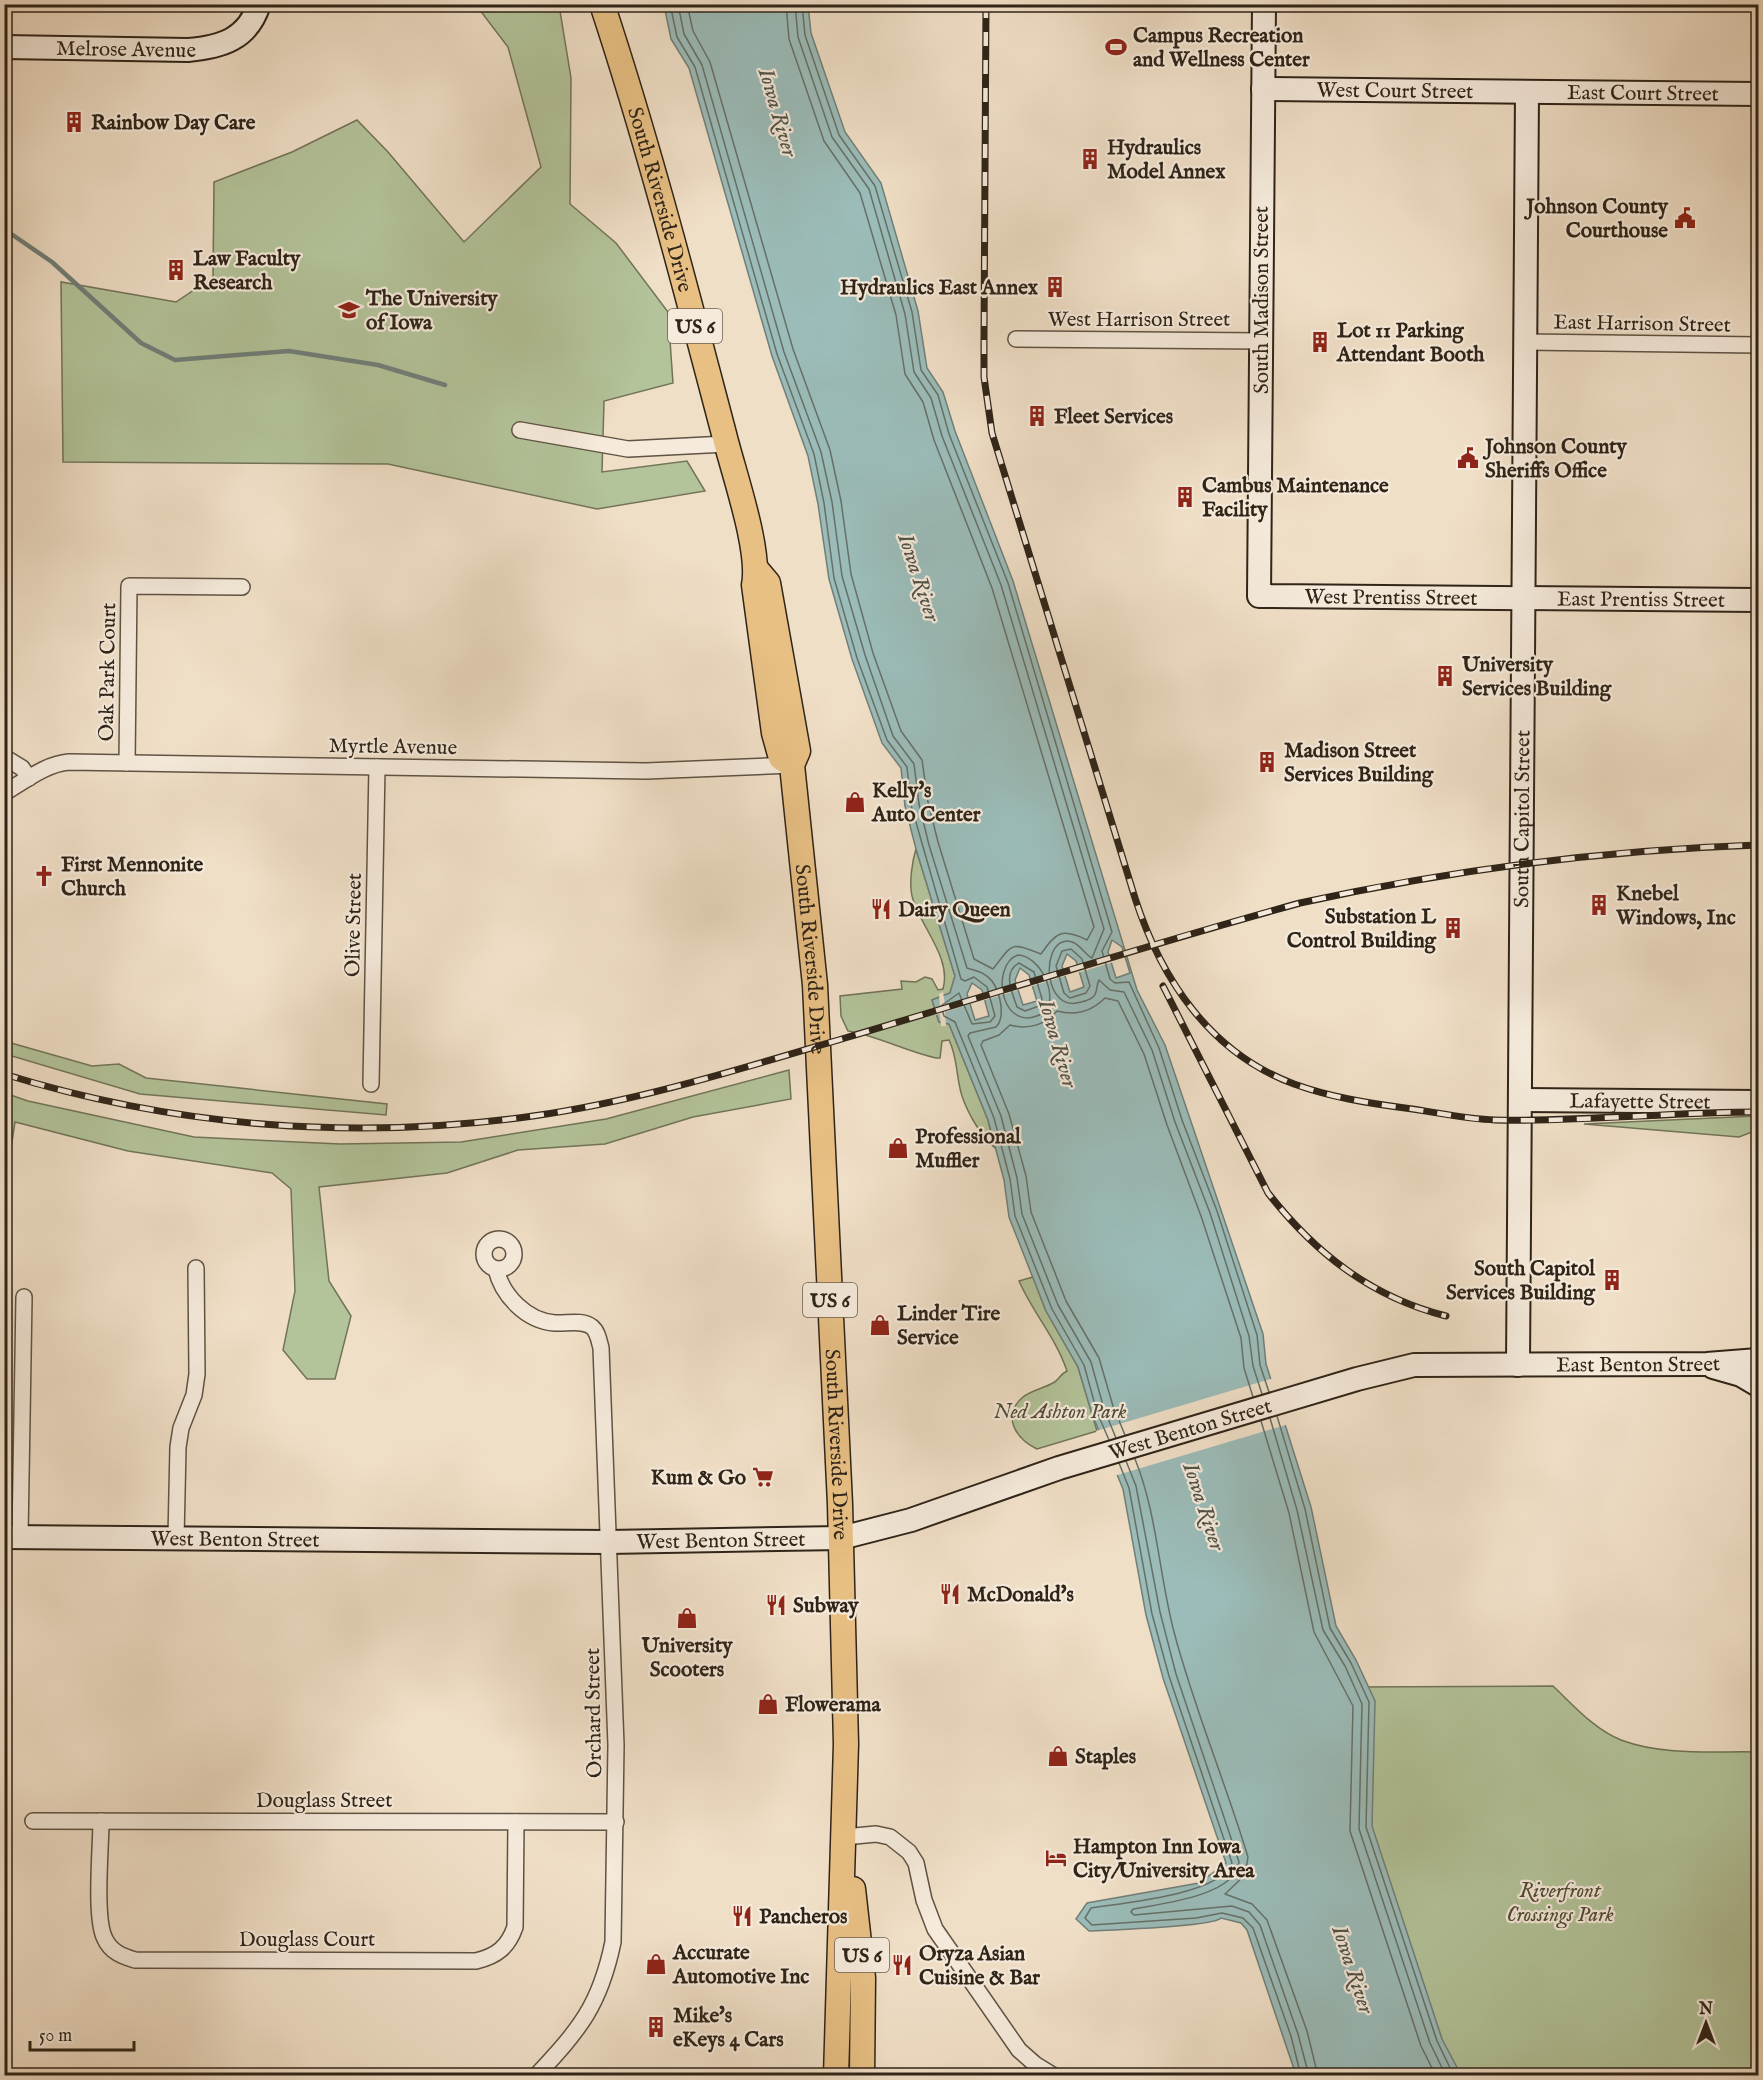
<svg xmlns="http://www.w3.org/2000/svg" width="1763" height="2080" viewBox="0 0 1763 2080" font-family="'IM FELL English',serif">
  <rect width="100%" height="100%" fill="#f0dfc7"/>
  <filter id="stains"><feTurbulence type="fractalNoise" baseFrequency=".00333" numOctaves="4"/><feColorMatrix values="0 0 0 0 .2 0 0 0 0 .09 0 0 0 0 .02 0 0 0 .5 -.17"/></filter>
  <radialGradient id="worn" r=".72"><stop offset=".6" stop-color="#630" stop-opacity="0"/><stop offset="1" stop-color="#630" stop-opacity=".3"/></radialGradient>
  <g fill="#b3c39a" stroke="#717459" stroke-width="1.5">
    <polygon points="476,5 559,5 571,78 570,204 616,243 668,312 673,383 604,401 602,472 687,461 705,491 597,509 388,464 63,462 61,282 176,302 213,277 214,182 292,152 357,120 388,152 464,242 541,167 508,47"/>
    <path d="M916,849L955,976L950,993L932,1000L939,1022L949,1024L988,1120L995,1148C981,1136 968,1114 962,1096C956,1078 958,1058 949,1040L942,1041L940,1058H936C905,1051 878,1036 848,1031L841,1016L840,996L902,989L901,981L916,982L925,977L932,979L938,990L943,989C952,957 920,927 912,896C909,883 912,862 916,849Z"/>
    <polygon points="4,1041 92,1066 119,1064 146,1078 387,1104 386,1115 140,1094 5,1054"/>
    <polygon points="789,1070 791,1099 693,1117 605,1144 518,1150 447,1173 319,1187 329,1281 351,1316 335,1379 307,1379 283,1350 295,1291 291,1189 272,1173 128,1151 15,1122 9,1162 5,1158 5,1093 28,1101 194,1137 340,1144 461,1142 606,1119"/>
    <polygon points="1755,1116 1757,1130 1739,1137 1584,1124"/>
    <path d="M1033,1277L1046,1311L1078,1367L1097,1431L1037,1449C1016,1439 1001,1416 1023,1397C1030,1391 1044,1388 1053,1383C1059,1380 1060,1374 1067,1371C1056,1338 1033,1313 1019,1281Z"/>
    <path d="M1553,1686C1573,1705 1595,1730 1621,1740C1663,1756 1714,1751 1758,1752V2075H1439L1367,1879L1351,1687Z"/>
  </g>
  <path fill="#9bbcb9" stroke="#707f79" stroke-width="1.5" fill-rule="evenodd" d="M664,5H808L811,33L845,132L881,183L918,311L927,368L943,392L955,431L1013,581L1137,990L1165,1045L1263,1334L1266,1364L1311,1507L1336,1626L1356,1660L1375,1701L1372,1826L1442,2039L1461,2075H1296L1247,1930L1241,1923L1221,1918C1213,1927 1108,1930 1089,1931L1076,1919L1087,1903L1199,1883L1226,1863L1163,1678L1146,1615L1123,1489L1092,1414L1078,1367L1046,1311L1009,1217L1004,1180L988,1120L949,1024L939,1022L932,1000L950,993L955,976L916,849L905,806L901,768L882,743L852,659L829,579L818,504L808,456L772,356L689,68L671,39ZM1112,940L1122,947L1130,973L1116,978L1108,952ZM1067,954L1076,961L1084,987L1070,992L1062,966ZM1020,968L1029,975L1037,1001L1023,1005L1015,980ZM972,983L982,990L989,1016L975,1020L967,994Z"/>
  <g fill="#f0dfc7">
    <polygon points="1112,956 1114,962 1077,973 1075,967"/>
    <polygon points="1066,969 1068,975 1029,987 1028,981"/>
    <polygon points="1019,983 1021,989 982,1001 980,995"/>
    <polygon points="943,992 945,1005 971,997 973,1003 945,1012 946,1026 941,1026 940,1014 934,1015 932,1009 940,1006 939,994"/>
    <polygon points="1274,1378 1289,1424 1114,1476 1096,1431"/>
  </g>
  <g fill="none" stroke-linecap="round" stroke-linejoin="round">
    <g stroke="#657068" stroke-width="1.5">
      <polyline points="670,4 677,37 695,67 777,354 814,454 824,503 834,578 857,658 887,740 907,767 911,805 961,979 965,981 974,977 987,987 995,1016 990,1022 972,1024 959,993 941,1006 944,1016 955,1022 994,1118 1010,1179 1015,1216 1052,1309 1084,1365 1097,1412 1109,1440"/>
      <path d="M678,4L684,34L702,65L784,352L821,452L832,502L842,576L865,655L893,736L914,764L919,804L929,845L967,968C976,971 985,972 992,981C1000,992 1006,1017 996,1027L970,1033L968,1036L1001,1116L1017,1178L1022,1214L1058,1305L1091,1362L1104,1409L1116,1438"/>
      <path d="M687,4L693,31L710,62L793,349L830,450L841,501L851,574L873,653L901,731L922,760L928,802L938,842L974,959L993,969C1013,944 1009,941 1041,954C1056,933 1061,927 1087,940L1094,927L992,588L934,440L923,402L905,374L896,315L860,193L824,141L789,39L786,4"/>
      <path d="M795,4L798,37L832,137L869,189L905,314L914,372L931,398L942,436L1001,585L1104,929L1092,958C1084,954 1078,940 1066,941C1040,944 1044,1014 1081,1002C1086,1001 1090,1000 1094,996C1098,991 1096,985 1099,980L1110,990L1124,992L1152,1050L1175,1122L1210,1213L1249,1336L1253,1366L1262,1394"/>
      <polyline points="802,4 805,35 839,135 875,186 912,312 921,370 938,395 949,434 1008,583 1112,932 1102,951 1110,979 1115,983 1129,982 1159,1048 1182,1120 1217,1211 1257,1335 1260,1365 1269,1392"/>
      <polygon points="1071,949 1082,959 1090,986 1086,993 1070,998 1064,993 1056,966 1062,951"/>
      <path d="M1018,955C1040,956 1059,995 1045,1012C1001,1039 989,965 1018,955Z"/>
      <path d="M1019,963L1034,972L1042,999L1039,1006L1025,1011L1017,1007C1012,992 1002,972 1019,963Z"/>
      <polyline points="1277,1416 1305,1509 1330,1628 1351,1663 1369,1702 1366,1827 1437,2041 1454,2076"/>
      <polyline points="1270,1418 1297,1510 1323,1630 1345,1666 1362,1704 1359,1829 1430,2043 1446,2076"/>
      <polyline points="1261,1421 1289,1513 1314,1632 1353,1706 1350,1831 1421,2046 1436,2076"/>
      <path d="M1125,1435L1113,1406L1099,1358L1066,1301L1031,1212L1026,1176L1009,1114L981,1045L983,1041L999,1035L1010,1025C1028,1030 1045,1025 1057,1011C1076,1016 1092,1011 1105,998L1118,1001L1144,1054L1167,1125L1201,1216L1241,1338L1244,1368L1253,1397"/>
      <path d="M1135,1459C1157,1513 1159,1575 1174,1632C1194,1708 1225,1781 1248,1857L1245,1875L1225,1894L1252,1904L1267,1920L1307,2031L1318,2076"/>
      <path d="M1126,1461L1136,1486L1160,1612L1176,1674L1239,1862C1236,1896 1159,1904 1133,1909L1131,1912L1134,1915L1232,1906L1249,1912L1260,1925L1298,2034L1309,2076"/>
      <path d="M1119,1463L1129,1488L1152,1614L1169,1676L1232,1863C1220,1895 1122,1903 1091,1908L1085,1918L1092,1925L1196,1918L1222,1913L1243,1918L1253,1928L1291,2036L1301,2076"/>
    </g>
    <polyline stroke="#707f79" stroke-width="4.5" points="4,229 52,262 141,343 175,360 289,351 378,365 445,385"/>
    <defs>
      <g id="street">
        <polyline points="1016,339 1261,341"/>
        <polyline points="1525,342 1758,345"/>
        <polyline points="520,430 628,449 726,444"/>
        <polyline points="4,757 22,768 29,778"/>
        <polyline points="127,763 129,586 242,587"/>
        <path d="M4,793C25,781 45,764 69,762L646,771L792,765"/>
        <polyline points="371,1084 377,767"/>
        <circle cx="499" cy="1254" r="15"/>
        <path d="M496,1269C502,1295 526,1321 555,1323C566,1324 582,1319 592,1327C598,1332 599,1341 601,1348L616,1745L613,1942C600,2005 580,2029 536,2076"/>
        <polyline points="20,1537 24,1297"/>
        <polyline points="176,1538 178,1447 181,1428 194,1395 197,1374 196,1268"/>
        <polyline points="33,1821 616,1822"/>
        <path d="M101,1821C101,1847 94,1919 105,1939C111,1952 122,1956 135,1960L476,1961C497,1956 508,1947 515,1927L516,1822"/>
        <polyline points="844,1837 876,1834 890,1837 909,1852 916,1863 924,1900 935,1929 1019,2050 1036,2065 1054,2076"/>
      </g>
      <g id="secondary">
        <path id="s1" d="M1264,4L1259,596L1758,600"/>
        <path id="s2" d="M4,47L188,50C222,47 248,39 259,4"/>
        <path id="s3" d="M1263,89L1758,94"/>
        <path id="s4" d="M1520,1100L1758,1102"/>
        <path id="s5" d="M1518,1365L1527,92"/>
        <polyline points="1713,1367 1741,1375 1758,1385"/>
        <path id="s6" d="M4,1537L608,1542L841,1538L911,1520L1059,1468L1357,1379L1414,1365L1707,1364L1758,1360"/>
      </g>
      <g id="primary">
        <path id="s7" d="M602,4C649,146 686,290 724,434C733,471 761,550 754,585L774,733L781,758L792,765"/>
        <path id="s8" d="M757,570L768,583L798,751L792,765L815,985L840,1504L846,1744L836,2076"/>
        <polyline points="853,1889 863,1978 862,2076"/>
      </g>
    </defs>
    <use href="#street" stroke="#5f5344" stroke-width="18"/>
    <use href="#secondary" stroke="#2f2418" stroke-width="26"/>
    <use href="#primary" stroke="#2f2418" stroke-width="27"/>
    <use href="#street" stroke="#f5eadb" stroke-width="15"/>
    <use href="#secondary" stroke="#f5eadb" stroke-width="22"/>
    <use href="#primary" stroke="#e8c084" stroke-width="24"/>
    <defs>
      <g id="rail">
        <path d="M986,4L984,338V377L992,433L1135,898C1161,979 1210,1053 1294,1084C1330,1097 1367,1103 1405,1108C1435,1112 1465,1119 1495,1120C1583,1122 1671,1112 1758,1112"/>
        <path d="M1163,986L1268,1193C1315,1253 1371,1297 1446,1316"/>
        <path d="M4,1074C175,1127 356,1141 533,1116C639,1101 743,1068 845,1038C996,993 1147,945 1300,903C1450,870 1605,850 1758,845"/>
      </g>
    </defs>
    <use href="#rail" stroke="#2f2418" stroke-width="7"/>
    <use href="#rail" stroke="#f5eadb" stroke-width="4.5" stroke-dasharray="14" stroke-linecap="butt"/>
  </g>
  <defs>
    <symbol id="stadium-bare" viewBox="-9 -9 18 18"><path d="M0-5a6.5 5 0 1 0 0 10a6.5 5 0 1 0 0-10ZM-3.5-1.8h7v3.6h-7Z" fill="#8f2418" stroke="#f5eadb" stroke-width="2.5" paint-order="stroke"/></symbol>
    <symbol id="building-bare" viewBox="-9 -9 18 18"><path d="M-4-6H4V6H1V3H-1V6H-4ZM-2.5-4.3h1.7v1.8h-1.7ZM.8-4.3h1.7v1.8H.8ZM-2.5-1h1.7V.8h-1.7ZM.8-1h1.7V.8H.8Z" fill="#8f2418" stroke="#f5eadb" stroke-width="2.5" paint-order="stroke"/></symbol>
    <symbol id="civic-bare" viewBox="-9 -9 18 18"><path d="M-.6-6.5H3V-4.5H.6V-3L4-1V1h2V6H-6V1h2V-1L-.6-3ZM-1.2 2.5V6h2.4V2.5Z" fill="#8f2418" stroke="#f5eadb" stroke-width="2.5" paint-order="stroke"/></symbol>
    <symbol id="university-bare" viewBox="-9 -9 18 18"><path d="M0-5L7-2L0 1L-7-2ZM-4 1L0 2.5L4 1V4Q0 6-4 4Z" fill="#8f2418" stroke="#f5eadb" stroke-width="2.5" paint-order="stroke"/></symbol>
    <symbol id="shop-bare" viewBox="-9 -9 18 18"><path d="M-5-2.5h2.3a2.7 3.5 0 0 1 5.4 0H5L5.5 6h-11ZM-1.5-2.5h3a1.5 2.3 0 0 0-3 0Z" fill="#8f2418" stroke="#f5eadb" stroke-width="2.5" paint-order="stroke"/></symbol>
    <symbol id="church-bare" viewBox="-9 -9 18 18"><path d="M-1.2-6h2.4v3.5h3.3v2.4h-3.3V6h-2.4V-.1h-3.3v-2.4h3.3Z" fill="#8f2418" stroke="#f5eadb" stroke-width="2.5" paint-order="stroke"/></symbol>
    <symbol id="restaurant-bare" viewBox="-9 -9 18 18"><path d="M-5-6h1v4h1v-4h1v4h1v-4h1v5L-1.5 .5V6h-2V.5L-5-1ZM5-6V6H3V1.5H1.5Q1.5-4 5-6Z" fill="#8f2418" stroke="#f5eadb" stroke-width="2.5" paint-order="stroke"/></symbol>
    <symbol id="supermarket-bare" viewBox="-9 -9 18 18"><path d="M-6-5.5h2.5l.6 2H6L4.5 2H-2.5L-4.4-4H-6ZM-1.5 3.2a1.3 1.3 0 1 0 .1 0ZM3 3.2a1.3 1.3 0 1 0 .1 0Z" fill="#8f2418" stroke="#f5eadb" stroke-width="2.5" paint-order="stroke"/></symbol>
    <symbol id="hotel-bare" viewBox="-9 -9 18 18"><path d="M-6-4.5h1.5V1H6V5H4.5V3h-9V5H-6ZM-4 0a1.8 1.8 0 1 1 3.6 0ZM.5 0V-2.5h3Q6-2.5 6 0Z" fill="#8f2418" stroke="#f5eadb" stroke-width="2.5" paint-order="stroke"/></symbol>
  </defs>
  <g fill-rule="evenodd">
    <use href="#stadium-bare" x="1101" y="32" width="30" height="30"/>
    <use href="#building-bare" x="59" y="107" width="30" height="30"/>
    <use href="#building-bare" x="1075" y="144" width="30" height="30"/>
    <use href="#civic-bare" x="1670" y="203" width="30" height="30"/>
    <use href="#building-bare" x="161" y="255" width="30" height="30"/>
    <use href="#building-bare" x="1040" y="272" width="30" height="30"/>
    <use href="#university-bare" x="334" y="295" width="30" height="30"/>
    <use href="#building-bare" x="1305" y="327" width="30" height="30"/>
    <use href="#building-bare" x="1022" y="401" width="30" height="30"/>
    <use href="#civic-bare" x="1453" y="443" width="30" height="30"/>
    <use href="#building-bare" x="1170" y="482" width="30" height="30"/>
    <use href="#building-bare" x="1430" y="661" width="30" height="30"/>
    <use href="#building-bare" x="1252" y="747" width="30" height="30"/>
    <use href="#shop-bare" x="840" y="787" width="30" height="30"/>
    <use href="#church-bare" x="29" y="861" width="30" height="30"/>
    <use href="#building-bare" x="1584" y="890" width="30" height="30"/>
    <use href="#restaurant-bare" x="866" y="894" width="30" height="30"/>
    <use href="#building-bare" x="1438" y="913" width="30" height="30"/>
    <use href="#shop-bare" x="883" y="1133" width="30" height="30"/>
    <use href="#building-bare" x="1597" y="1265" width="30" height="30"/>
    <use href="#shop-bare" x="865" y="1310" width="30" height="30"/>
    <use href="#supermarket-bare" x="748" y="1462" width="30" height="30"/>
    <use href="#restaurant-bare" x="935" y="1579" width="30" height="30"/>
    <use href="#restaurant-bare" x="761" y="1590" width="30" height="30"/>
    <use href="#shop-bare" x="672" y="1603" width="30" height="30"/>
    <use href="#shop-bare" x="753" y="1689" width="30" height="30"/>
    <use href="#shop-bare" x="1043" y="1741" width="30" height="30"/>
    <use href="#hotel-bare" x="1041" y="1843" width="30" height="30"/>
    <use href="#restaurant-bare" x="727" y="1901" width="30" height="30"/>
    <use href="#shop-bare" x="641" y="1949" width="30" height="30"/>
    <use href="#restaurant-bare" x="887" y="1950" width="30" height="30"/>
    <use href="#building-bare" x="641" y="2012" width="30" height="30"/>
  </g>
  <g text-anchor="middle" stroke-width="4.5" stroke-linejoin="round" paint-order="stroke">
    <g fill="#f5eadb" stroke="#6a5f52" stroke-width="1.5">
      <rect x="668" y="309" width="54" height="34" rx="4.5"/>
      <rect x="803" y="1283" width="54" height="34" rx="4.5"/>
      <rect x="835" y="1938" width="54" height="34" rx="4.5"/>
    </g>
    <g font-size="20" font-weight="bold" fill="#2f2418">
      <text x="695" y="333">US 6</text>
      <text x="830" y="1307">US 6</text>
      <text x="862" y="1962">US 6</text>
    </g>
    <g font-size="21" font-weight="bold" fill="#2f2418" stroke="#f5eadb" text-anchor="start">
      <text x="1133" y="42">Campus Recreation<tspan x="1133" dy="24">and Wellness Center</tspan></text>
      <text x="91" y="129">Rainbow Day Care</text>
      <text x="1107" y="154">Hydraulics<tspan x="1107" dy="24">Model Annex</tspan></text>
      <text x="1668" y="213" text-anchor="end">Johnson County<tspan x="1668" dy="24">Courthouse</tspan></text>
      <text x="193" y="265">Law Faculty<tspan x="193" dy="24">Research</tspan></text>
      <text x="1038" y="294" text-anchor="end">Hydraulics East Annex</text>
      <text x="366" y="305">The University<tspan x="366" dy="24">of Iowa</tspan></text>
      <text x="1337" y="337">Lot 11 Parking<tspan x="1337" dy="24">Attendant Booth</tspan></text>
      <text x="1054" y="423">Fleet Services</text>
      <text x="1485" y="453">Johnson County<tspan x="1485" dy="24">Sheriffs Office</tspan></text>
      <text x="1202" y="492">Cambus Maintenance<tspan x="1202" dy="24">Facility</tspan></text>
      <text x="1462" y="671">University<tspan x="1462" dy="24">Services Building</tspan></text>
      <text x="1284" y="757">Madison Street<tspan x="1284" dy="24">Services Building</tspan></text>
      <text x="872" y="797">Kelly's<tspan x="872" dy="24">Auto Center</tspan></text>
      <text x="61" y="871">First Mennonite<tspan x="61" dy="24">Church</tspan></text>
      <text x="1616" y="900">Knebel<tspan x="1616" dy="24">Windows, Inc</tspan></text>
      <text x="898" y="916">Dairy Queen</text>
      <text x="1436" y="923" text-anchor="end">Substation L<tspan x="1436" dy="24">Control Building</tspan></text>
      <text x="915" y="1143">Professional<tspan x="915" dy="24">Muffler</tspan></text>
      <text x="1595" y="1275" text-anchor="end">South Capitol<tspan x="1595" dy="24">Services Building</tspan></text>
      <text x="897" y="1320">Linder Tire<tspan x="897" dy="24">Service</tspan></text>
      <text x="746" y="1484" text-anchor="end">Kum &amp; Go</text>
      <text x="967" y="1601">McDonald's</text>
      <text x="793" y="1612">Subway</text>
      <text x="687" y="1652" text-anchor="middle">University<tspan x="687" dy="24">Scooters</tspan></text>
      <text x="785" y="1711">Flowerama</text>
      <text x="1075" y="1763">Staples</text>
      <text x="1073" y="1853">Hampton Inn Iowa<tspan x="1073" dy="24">City/University Area</tspan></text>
      <text x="759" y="1923">Pancheros</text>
      <text x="673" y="1959">Accurate<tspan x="673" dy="24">Automotive Inc</tspan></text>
      <text x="919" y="1960">Oryza Asian<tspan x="919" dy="24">Cuisine &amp; Bar</tspan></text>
      <text x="673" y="2022">Mike's<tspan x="673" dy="24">eKeys 4 Cars</tspan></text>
    </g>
    <g font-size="21" fill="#2f2418" stroke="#f5eadb">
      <text dy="7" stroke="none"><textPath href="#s2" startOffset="122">Melrose Avenue</textPath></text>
      <text dy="7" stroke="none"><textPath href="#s3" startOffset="132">West Court Street</textPath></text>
      <text dy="7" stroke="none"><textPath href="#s3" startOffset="380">East Court Street</textPath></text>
      <text dy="7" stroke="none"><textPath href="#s7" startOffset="204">South Riverside Drive</textPath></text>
      <text transform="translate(1261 300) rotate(-90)" y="7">South Madison Street</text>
      <text x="1139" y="326">West Harrison Street</text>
      <text transform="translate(1642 323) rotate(1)" y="7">East Harrison Street</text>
      <text dy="7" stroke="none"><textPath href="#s1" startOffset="724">West Prentiss Street</textPath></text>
      <text dy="7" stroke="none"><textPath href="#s1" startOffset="974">East Prentiss Street</textPath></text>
      <text transform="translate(107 672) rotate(-89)" y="7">Oak Park Court</text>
      <text transform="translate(393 746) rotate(1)" y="7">Myrtle Avenue</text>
      <text dy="7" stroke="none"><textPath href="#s5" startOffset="546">South Capitol Street</textPath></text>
      <text transform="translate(353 925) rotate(-89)" y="7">Olive Street</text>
      <text dy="7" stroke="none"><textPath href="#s8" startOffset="398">South Riverside Drive</textPath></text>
      <text dy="7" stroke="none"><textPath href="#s4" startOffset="120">Lafayette Street</textPath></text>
      <text dy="7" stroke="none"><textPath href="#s6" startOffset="1660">East Benton Street</textPath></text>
      <text dy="7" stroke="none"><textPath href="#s6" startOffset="1203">West Benton Street</textPath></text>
      <text dy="7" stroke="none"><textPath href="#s8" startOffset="884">South Riverside Drive</textPath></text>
      <text dy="7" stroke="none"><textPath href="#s6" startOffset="231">West Benton Street</textPath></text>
      <text dy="7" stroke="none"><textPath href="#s6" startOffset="717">West Benton Street</textPath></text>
      <text transform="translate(593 1713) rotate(-91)" y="7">Orchard Street</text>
      <text x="324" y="1807">Douglass Street</text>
      <text x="307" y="1946">Douglass Court</text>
    </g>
    <g font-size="21" font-style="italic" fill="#504c38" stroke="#f5eadb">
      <text x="1060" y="1418">Ned Ashton Park</text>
      <text x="1560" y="1897">Riverfront<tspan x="1560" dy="24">Crossings Park</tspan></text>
    </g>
    <g font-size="22" font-style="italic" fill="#4f5248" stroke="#f5eadb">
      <text transform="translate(779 112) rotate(74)" y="8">Iowa River</text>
      <text transform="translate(920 577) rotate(72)" y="8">Iowa River</text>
      <text transform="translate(1059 1043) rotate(74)" y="8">Iowa River</text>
      <text transform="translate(1205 1506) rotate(72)" y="8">Iowa River</text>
      <text transform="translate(1354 1969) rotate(72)" y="8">Iowa River</text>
    </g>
  </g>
  <rect width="1763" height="2080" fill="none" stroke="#f0dfc7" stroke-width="24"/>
  <rect x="6" y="6" width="1751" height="2068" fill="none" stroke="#2f2418" stroke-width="3"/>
  <rect x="12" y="12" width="1739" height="2056" fill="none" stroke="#2f2418" stroke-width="1.5"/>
  <g transform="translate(1706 2023)" stroke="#f5eadb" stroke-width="4.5" paint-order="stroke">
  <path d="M0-4.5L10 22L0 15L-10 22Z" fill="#2f2418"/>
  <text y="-9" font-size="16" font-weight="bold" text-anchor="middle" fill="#2f2418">N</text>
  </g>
  <path d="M30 2041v9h104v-9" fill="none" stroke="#2f2418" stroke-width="3"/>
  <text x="39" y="2041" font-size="18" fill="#2f2418" stroke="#f5eadb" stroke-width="4.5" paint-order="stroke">50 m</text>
  <rect width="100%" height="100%" filter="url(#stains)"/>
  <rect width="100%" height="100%" fill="url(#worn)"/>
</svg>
